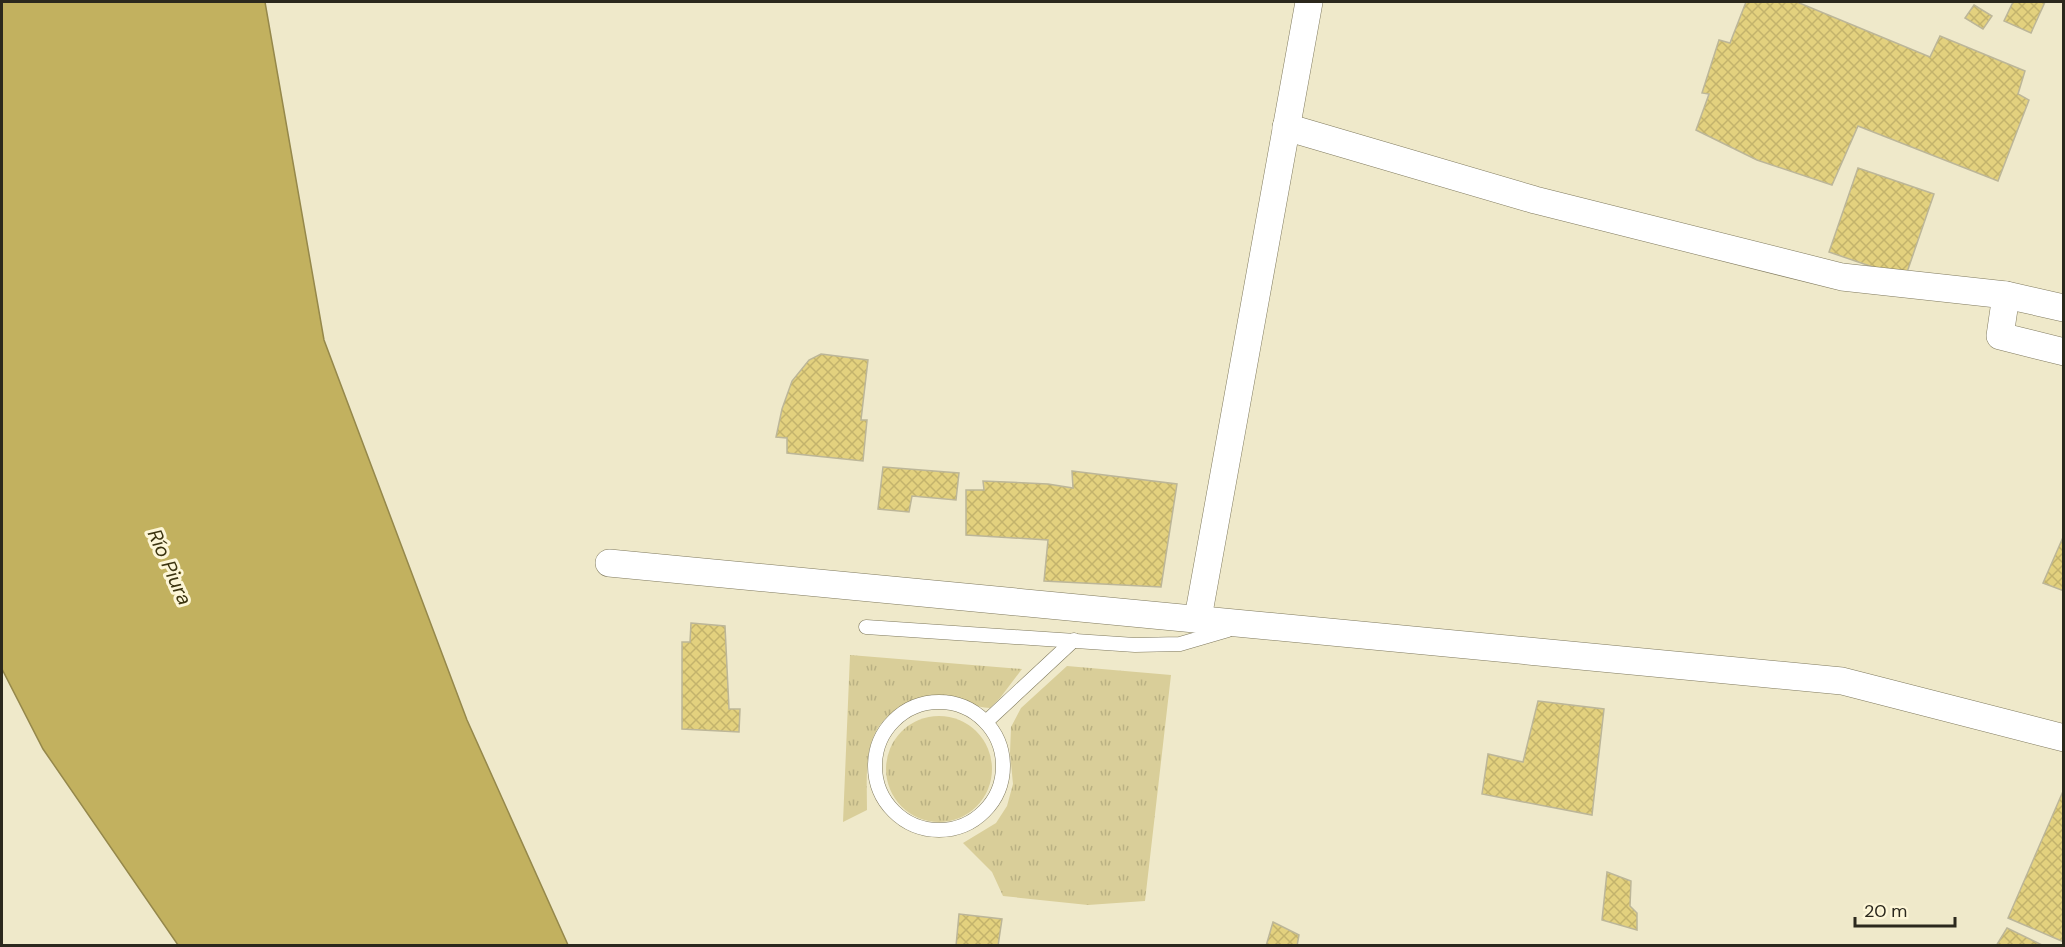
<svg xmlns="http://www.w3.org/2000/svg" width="2065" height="947" viewBox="0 0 2065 947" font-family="'DM Sans',sans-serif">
  <defs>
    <pattern id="grass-tufts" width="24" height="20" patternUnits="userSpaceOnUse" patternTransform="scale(1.5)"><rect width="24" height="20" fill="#d9ce99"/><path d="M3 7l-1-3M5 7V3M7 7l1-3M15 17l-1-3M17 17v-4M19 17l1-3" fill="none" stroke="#bab183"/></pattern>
    <pattern id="building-cross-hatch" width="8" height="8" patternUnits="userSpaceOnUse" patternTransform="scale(1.5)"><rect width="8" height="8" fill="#e3d17e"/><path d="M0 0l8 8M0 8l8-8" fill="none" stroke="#c3b36c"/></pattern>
  </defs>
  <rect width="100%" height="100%" fill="#efe9ca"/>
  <g fill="url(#grass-tufts)">
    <path d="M850,655L1022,669L1000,698L990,708C974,708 964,698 946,697C931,696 919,700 905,706C861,724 867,770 867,810L843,822Z"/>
    <polygon points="1067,666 1171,675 1145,901 1088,905 1003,896 992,872 963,843 996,823 1007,806 1013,784 1010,753 1011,727 1021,708"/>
    <circle cx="939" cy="769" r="53"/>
  </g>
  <polygon fill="#c2b15f" stroke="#95884b" stroke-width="1.5" points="2,2 265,2 324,340 467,720 568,945 178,945 43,749 2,669"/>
  <g fill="url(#building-cross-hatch)" stroke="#bcb698" stroke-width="1.5">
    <polygon points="1746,2 1797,2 1930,57 1940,36 2025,71 2018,94 2029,100 1998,181 1858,126 1832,185 1757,160 1696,130 1709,94 1702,93 1719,40 1730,43"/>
    <polygon points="2013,2 2045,2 2031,33 2004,21"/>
    <polygon points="1974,5 1992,16 1983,29 1965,18"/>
    <polygon points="1858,168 1934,194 1905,278 1829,252"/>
    <polygon points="821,354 868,360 861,420 867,420 863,461 787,453 787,438 776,437 782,409 792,381 809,360"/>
    <polygon points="883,467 959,473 956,500 912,496 909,512 878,509"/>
    <polygon points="1072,471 1177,484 1161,587 1044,581 1048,540 966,535 966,490 984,490 983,481 1048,484 1073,488"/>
    <polygon points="2064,535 2064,591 2043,583"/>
    <polygon points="691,623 725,626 729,709 740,709 739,732 682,729 682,642 690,642"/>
    <polygon points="1538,701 1604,709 1592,815 1482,794 1488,754 1523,762"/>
    <polygon points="2064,789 2064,942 2008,918"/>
    <polygon points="1607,872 1631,881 1630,906 1637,913 1637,930 1602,920"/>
    <polygon points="959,914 1002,919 998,946 956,946"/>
    <polygon points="1273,922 1299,935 1297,946 1266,946"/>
    <polygon points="2007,928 2044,946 1996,946"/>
  </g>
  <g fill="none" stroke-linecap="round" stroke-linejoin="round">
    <defs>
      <g id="lane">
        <polyline points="866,627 1135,645 1180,644 1228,630"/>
        <circle cx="939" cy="766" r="64"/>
        <polyline points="986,722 1074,640"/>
      </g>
      <g id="street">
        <polyline points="1286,127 1535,200 1842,277 2006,295 2064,308"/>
        <polyline points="2006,295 2000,336 2064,352"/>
        <polyline points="609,563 1842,681 2064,738"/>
        <polyline points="1198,618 1309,2"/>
      </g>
    </defs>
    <use href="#lane" stroke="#7f795d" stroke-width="15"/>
    <use href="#street" stroke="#7f795d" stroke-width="28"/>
    <use href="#lane" stroke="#fff" stroke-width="14"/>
    <use href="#street" stroke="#fff" stroke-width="27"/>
  </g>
  <g text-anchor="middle" stroke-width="6" stroke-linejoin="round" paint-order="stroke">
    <g font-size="20" font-style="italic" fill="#3c3410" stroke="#fdf6d7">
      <text transform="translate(170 567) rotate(66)" y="7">Río Piura</text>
    </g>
  </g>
  <rect width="2065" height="947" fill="none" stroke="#2b281d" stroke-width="6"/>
  <path d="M1855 917v9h100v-9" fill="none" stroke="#2b281d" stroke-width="3"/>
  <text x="1864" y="917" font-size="18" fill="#2b281d" stroke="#fdf6d7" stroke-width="4.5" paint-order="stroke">20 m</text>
</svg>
